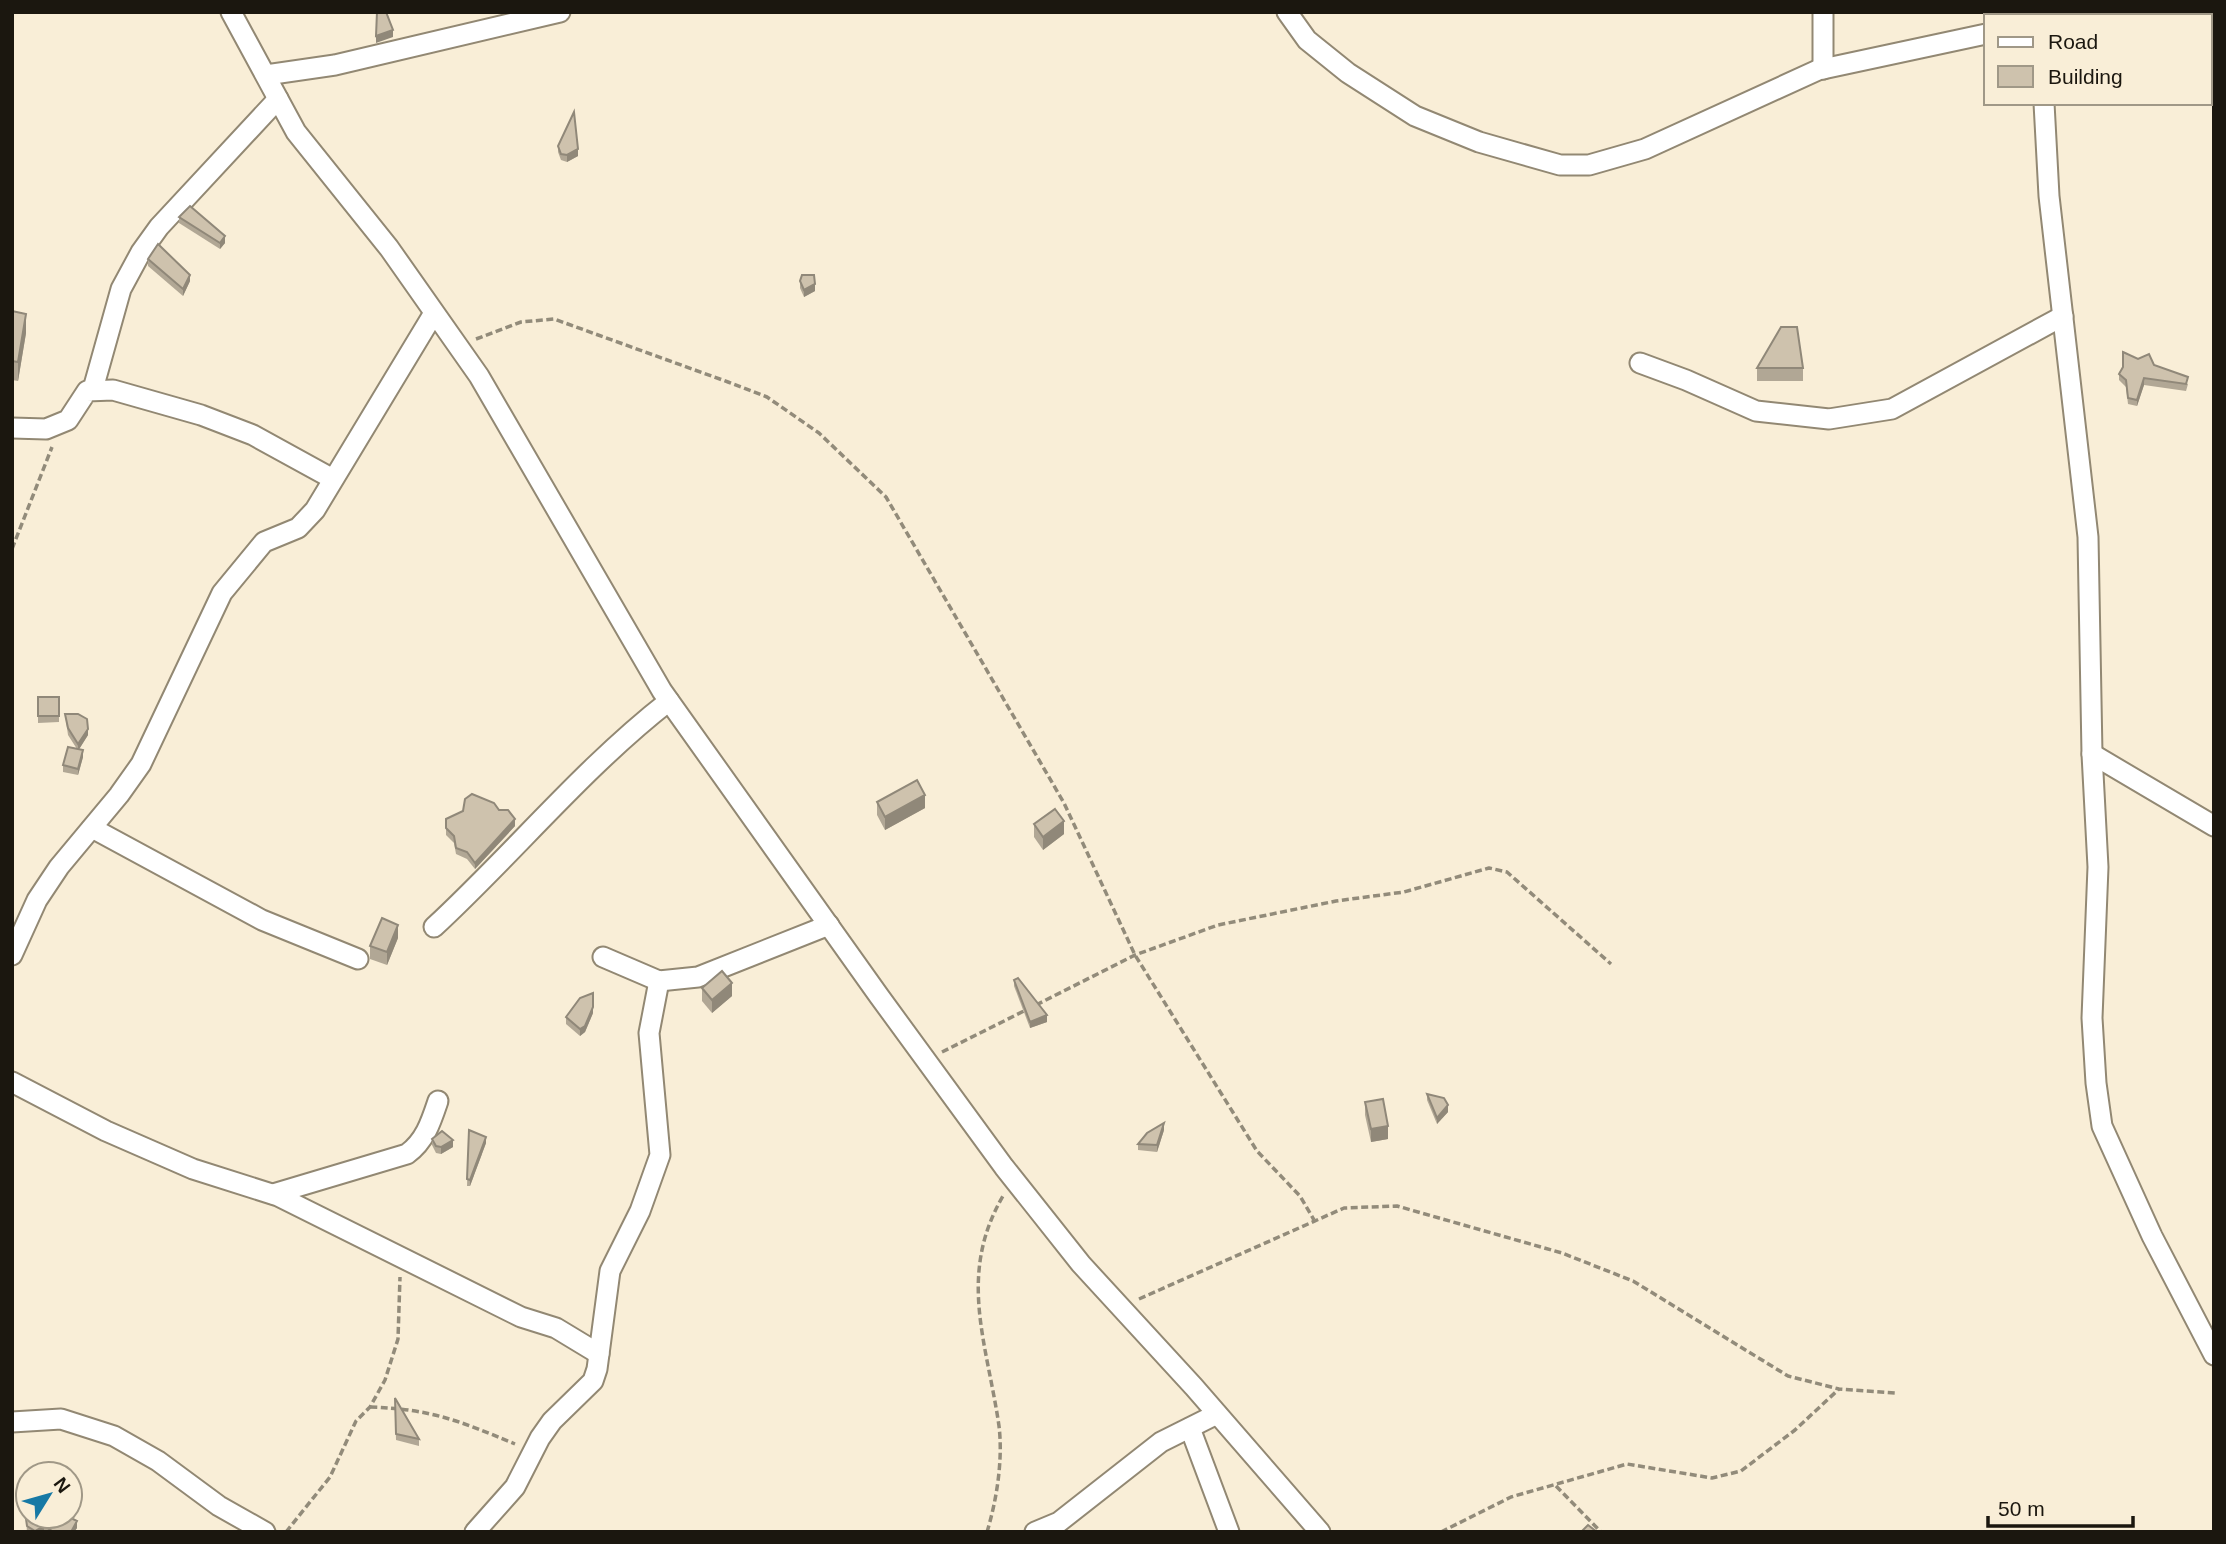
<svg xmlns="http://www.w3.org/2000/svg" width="2226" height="1544" viewBox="0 0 2226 1544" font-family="Helvetica,sans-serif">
  <rect width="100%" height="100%" fill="#f9eed7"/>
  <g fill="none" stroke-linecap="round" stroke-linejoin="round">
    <defs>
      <g id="street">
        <polyline points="231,12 296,132 389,248 479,376 662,691 879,996 1004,1167 1081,1264 1194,1387 1320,1532"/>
        <polyline points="1287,12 1307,40 1348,73 1415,116 1479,142 1560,165 1589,165 1645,149 1818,70 1986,34"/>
        <polyline points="1823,12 1823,69"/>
        <polyline points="2040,12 2040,16"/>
        <polyline points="2210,62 2214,61"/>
        <polyline points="266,75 335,65 560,12"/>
        <polyline points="2044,103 2049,196 2088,537 2092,754 2098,867 2092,1018 2096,1083 2102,1126 2152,1236 2214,1355"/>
        <polyline points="1640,363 1686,380 1756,411 1829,419 1892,409 2063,316"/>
        <polyline points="93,389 121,289 141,252 159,227 278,99"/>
        <polyline points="12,428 46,429 68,420 87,391 113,390 201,415 253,435 333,479"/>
        <polyline points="2092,754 2214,826"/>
        <polyline points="92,828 262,920 358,959"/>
        <path d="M434,927C514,853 583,768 669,701"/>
        <polyline points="12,955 37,900 59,867 119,795 141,764 222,593 264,542 298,528 315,510 434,313"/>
        <polyline points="603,957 659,981 698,977 829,925"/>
        <polyline points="12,1082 106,1131 193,1169 278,1196 521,1317 556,1328 599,1354"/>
        <path d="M273,1194L407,1154C425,1141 431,1122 438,1101"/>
        <polyline points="12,1422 61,1419 114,1436 158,1461 219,1506 265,1532"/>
        <polyline points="1190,1428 1229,1532"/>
        <polyline points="475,1532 515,1487 540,1438 552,1421 593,1381 597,1369 610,1271 640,1211 660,1155 649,1033 659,981"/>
        <polyline points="1035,1532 1059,1522 1161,1442 1217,1414"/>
      </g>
    </defs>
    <use href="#street" stroke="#928873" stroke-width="23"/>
    <g stroke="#928b7a" stroke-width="3.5" stroke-dasharray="7 3.5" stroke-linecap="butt">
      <polyline points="476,339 521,322 554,319 728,382 767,397 819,433 886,497 1064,803 1135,955 1257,1151 1300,1196 1314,1220"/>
      <polyline points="12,549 52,447"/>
      <polyline points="1036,1005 1135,955 1218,925 1336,901 1404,892 1489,868 1507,872 1611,964"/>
      <polyline points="942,1052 1026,1010"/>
      <polyline points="1139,1299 1344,1208 1397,1206 1562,1253 1633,1281 1788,1376 1839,1389 1895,1393"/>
      <path d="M370,1407C431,1409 460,1421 515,1444"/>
      <polyline points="1556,1486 1601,1532"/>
      <polyline points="286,1532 330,1477 356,1421 370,1407 385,1380 398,1339 400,1277"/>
      <path d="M987,1532C997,1499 1003,1459 999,1426C987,1343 957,1275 1003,1196"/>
      <polyline points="1441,1532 1511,1497 1627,1464 1712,1478 1741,1471 1795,1430 1839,1389"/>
    </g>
    <use href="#street" stroke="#fff" stroke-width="19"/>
  </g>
  <g fill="#b1a795">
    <polygon points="558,146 578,156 567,162 561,160 558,152"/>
    <polygon points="179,217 225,243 220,249 179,223"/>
    <polygon points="148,259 190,281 183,296 148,266"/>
    <polygon points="800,281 815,291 804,297 800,288"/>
    <polygon points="12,311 26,333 18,381 12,380"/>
    <polygon points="2154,365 2188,384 2186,391 2144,385 2137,406 2128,404 2126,387 2119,380 2119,374"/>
    <rect x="1757" y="368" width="46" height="13"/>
    <polygon points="38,697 59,697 59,722 38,723"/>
    <polygon points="65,714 88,735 79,749 83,757 78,775 63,772 63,765 77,749 68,735"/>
    <polygon points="877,802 925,808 885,830 877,815"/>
    <polygon points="446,819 515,826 475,869 467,859 456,854 454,843 446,835"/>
    <polygon points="1034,824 1064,834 1043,850 1034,837"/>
    <polygon points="398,938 387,965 370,959 370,946"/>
    <polygon points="1014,980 1047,1022 1030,1028 1014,986"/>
    <polygon points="702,988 732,996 712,1013 702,1001"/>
    <polygon points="593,1013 585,1032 580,1036 566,1024 566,1017"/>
    <polygon points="1427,1094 1448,1112 1437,1124 1427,1100"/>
    <polygon points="1365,1102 1388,1139 1371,1142 1365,1115"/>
    <polygon points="469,1130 486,1143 470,1186 467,1186"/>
    <polygon points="1164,1130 1157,1152 1138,1150 1138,1144"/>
    <polygon points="432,1139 453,1147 441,1154 436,1153 432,1145"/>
    <polygon points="395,1398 419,1439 419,1446 396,1440"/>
    <polygon points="26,1519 77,1528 74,1532 27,1532"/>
  </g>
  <g fill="#908879">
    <polygon points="393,30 393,37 376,43 376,36"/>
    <polygon points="578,149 578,156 567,162 567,155"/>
    <polygon points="225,236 225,243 220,249 220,243"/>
    <polygon points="190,275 190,281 183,296 183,289"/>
    <polygon points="815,284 815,291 804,297 804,290"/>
    <polygon points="26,314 26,333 18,381 18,362"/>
    <polygon points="2144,378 2144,385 2137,406 2137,400"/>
    <polygon points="88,729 88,735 78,751 78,744"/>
    <polygon points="83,750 83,757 78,775 78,769"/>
    <polygon points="925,795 925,808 885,830 885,817"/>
    <polygon points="515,819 515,826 475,869 475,863"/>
    <polygon points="1064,821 1064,834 1043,850 1043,837"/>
    <polygon points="398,925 398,938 387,965 387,952"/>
    <polygon points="732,983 732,996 712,1013 712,1000"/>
    <polygon points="593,1007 593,1013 585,1032 580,1036 580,1029"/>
    <polygon points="1047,1015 1047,1022 1030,1028 1030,1022"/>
    <polygon points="1448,1105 1448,1112 1437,1124 1437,1118"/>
    <polygon points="1164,1123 1164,1130 1157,1152 1157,1145"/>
    <polygon points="1388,1126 1388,1139 1371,1142 1371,1129"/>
    <polygon points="486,1137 486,1143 470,1186 470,1180"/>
    <polygon points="453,1140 453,1147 441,1154 441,1147"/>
    <polygon points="77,1521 77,1528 74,1532 71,1532"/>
    <polygon points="44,1526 44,1532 35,1532 35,1531"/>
  </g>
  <g fill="#cec2ad" stroke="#908879" stroke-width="2">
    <polygon points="377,12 386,12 393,30 376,36"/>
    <polygon points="574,112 578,149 567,155 561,154 558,146"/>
    <polygon points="190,206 225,236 220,243 179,217"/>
    <polygon points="158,244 190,275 183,289 148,259"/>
    <polygon points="802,275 814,275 815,284 804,290 800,281"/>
    <polygon points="12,311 26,314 18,362 12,361"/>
    <polygon points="1781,327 1797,327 1803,368 1757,368"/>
    <polygon points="2123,352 2138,359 2149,354 2154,365 2188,377 2186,384 2144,378 2137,400 2128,398 2126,380 2119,374 2123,367"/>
    <rect x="38" y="697" width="21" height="19"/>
    <polygon points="65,714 78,714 87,719 88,729 78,744 68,728"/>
    <polygon points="68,747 83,750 78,769 63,765"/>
    <polygon points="917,780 925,795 885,817 877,802"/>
    <polygon points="472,794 494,803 499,810 508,810 515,819 475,863 467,852 456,848 454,836 446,828 446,819 463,811 465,799"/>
    <polygon points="1055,809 1064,821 1043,837 1034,824"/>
    <polygon points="382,918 398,925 387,952 370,946"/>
    <polygon points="722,971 732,983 712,1000 702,988"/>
    <polygon points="1018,978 1047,1015 1030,1022 1014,980"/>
    <polygon points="593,993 593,1007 585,1026 580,1029 566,1017 580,998"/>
    <polygon points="1427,1094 1444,1098 1448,1105 1437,1118"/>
    <polygon points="1383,1099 1388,1126 1371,1129 1365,1102"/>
    <polygon points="1164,1123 1157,1145 1138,1144 1147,1133"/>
    <polygon points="469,1130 486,1137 470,1180 467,1179"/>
    <polygon points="442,1131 453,1140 441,1147 436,1146 432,1139"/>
    <polygon points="395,1398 419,1439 396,1434"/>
    <polygon points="30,1516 67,1516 77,1521 71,1532 54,1532 44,1526 35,1531 27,1526 26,1519"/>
    <polygon points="1588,1525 1597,1532 1581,1532"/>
  </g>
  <rect width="2226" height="1544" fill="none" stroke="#1b170f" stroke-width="28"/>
  <rect x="1984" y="14" width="228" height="91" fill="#f9eed7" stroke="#a09887" stroke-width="2"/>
  <rect x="1998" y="37" width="35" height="10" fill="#ffffff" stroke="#a09887" stroke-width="2"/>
  <text x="2048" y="49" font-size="21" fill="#1b170f">Road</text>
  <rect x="1998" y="66" width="35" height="21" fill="#cec2ad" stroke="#a09887" stroke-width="2"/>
  <text x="2048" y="84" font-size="21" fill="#1b170f">Building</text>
  <g transform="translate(49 1495) rotate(53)"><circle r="33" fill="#f9eed7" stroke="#a09887" stroke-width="2"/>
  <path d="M0-5L12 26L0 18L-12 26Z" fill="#1779a5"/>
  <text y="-10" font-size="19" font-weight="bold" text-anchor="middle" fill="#1b170f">N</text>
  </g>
  <path d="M1988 1516v10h145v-10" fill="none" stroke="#1b170f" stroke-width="3.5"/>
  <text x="1998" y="1516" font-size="21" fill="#1b170f" stroke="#f9eed7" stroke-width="5" paint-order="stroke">50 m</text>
</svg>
